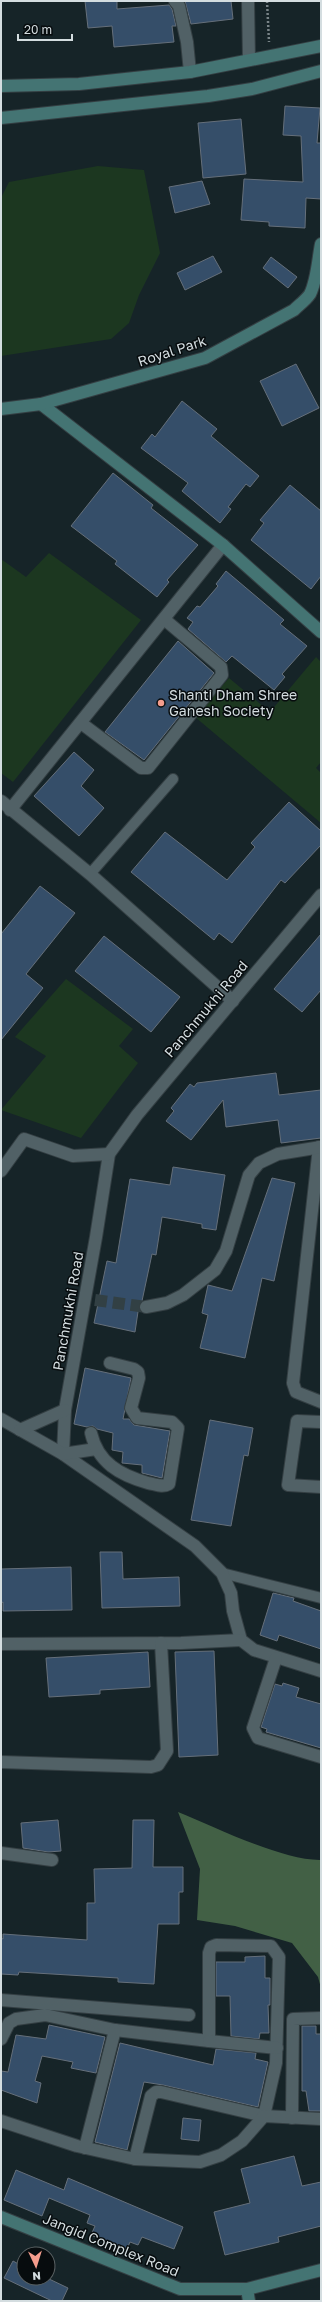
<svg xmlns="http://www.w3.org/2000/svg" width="322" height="2302" viewBox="0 0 322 2302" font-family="'Golos Text',sans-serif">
  <rect width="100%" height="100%" fill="#162428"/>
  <g fill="#1c3720">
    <polygon points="98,166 144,170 160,253 139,295 129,323 111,339 1,356 1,198 9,182"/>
    <polygon points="49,553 141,620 13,782 1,773 1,559 26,577"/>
    <polygon points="316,657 321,662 321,762 316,768 321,773 321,823 195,717 229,678 270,712"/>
    <polygon points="66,979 133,1029 119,1046 138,1063 81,1138 1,1110 46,1056 15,1037"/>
  </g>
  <path fill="#426045" d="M178,1812C215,1827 283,1861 321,1860V1988L318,1977L292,1943L235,1926L197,1920L200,1869Z"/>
  <g fill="#354e69" stroke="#656f7a">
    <polygon points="85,1 117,1 117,9 169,5 172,9 176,26 172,26 174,42 114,47 112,26 88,28"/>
    <polygon points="185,1 231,1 233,19 191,24"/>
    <polygon points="285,106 320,108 317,143 321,143 321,199 306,198 305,228 269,226 269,222 241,220 244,179 303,182 301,136 283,135"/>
    <polygon points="241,119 246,174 203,178 198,123"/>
    <polygon points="202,181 210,204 175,213 169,187"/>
    <polygon points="213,256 222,272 185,290 177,273"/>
    <polygon points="271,257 297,277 288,288 263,268"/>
    <polygon points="296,364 319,408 282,426 260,381"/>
    <polygon points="182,401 217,429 211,436 259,476 250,487 246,484 228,507 231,509 220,523 182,491 188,483 141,448 152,434 155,437"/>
    <polygon points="113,473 153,505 151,508 198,545 167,580 169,582 157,597 115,564 117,561 71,526"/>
    <polygon points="290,485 321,511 321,576 311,589 251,540 264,523 260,520"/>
    <polygon points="226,571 284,620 280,624 307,646 282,674 285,677 274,690 232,656 226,662 188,629 193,622 187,618 197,606 200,607 218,586 216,584"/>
    <polygon points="178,641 214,673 144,760 105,732"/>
    <polygon points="74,752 94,770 81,786 104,808 79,836 34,796"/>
    <polygon points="289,802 321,831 321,845 285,883 281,880 232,943 219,933 214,940 131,872 165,832 227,880 255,847 251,843"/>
    <polygon points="40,886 75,913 26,974 43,988 1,1040 1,934"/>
    <polygon points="321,934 321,990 302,1012 274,989"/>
    <polygon points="104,936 180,997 151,1032 75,971"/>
    <polygon points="276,1073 279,1095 321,1090 321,1138 281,1143 278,1120 226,1127 223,1100 191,1140 166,1121 174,1111 171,1108 190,1084 194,1087 197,1083"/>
    <polygon points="173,1167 225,1175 216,1230 202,1228 202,1224 162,1217 156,1255 152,1254 142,1301 139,1305 135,1332 94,1323 107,1261 116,1263 130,1179 170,1185"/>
    <polygon points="272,1178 295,1183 274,1281 262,1278 245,1358 200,1348 208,1315 202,1313 208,1285 232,1291"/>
    <polygon points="85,1368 131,1378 123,1419 129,1419 134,1425 170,1431 162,1478 142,1473 142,1465 122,1463 123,1452 112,1450 113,1433 97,1429 93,1426 87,1427 74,1424"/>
    <polygon points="210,1420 253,1428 248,1456 244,1455 231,1526 191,1520"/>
    <polygon points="100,1552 122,1552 123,1579 179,1577 180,1606 102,1608"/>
    <polygon points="71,1567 72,1610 3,1611 3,1602 1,1603 1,1569"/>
    <polygon points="273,1593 294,1598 293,1601 321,1611 321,1649 279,1635 277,1641 260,1635"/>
    <polygon points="214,1651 218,1755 179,1757 175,1652"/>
    <polygon points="148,1652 150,1687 100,1690 100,1694 49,1697 46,1658"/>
    <polygon points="283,1683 299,1688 296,1697 321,1704 321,1748 266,1732 267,1729 261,1727 275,1684 282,1686"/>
    <polygon points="58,1820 61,1851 48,1852 23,1848 21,1823"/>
    <polygon points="133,1820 154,1820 153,1867 183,1867 183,1892 179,1892 179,1924 158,1924 154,1984 118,1982 118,1978 19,1972 18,1975 1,1974 1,1938 3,1939 3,1934 87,1940 87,1903 95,1903 94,1869 132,1868"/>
    <polygon points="265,1956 265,1978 270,1978 270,2005 268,2005 269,2033 260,2033 259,2039 231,2036 230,1996 216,1996 216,1962 245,1962 245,1957"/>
    <polygon points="49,2025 105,2037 96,2073 71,2068 73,2062 42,2056 35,2081 41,2083 37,2103 1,2090 1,2071 8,2072 16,2035 46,2039"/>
    <polygon points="302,2026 316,2026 316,2034 321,2034 321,2111 309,2111 306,2091 302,2091"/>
    <polygon points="120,2043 213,2065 216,2049 256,2053 255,2059 268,2062 258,2107 163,2085 144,2082 127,2150 95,2142"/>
    <polygon points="183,2118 201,2120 199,2141 181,2139"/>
    <polygon points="294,2156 302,2186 321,2182 321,2226 278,2237 279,2242 225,2255 214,2212 250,2203 241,2169"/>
    <polygon points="16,2170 64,2190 68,2178 183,2227 174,2249 142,2237 138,2245 130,2242 126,2251 91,2235 95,2226 87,2223 90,2215 49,2198 42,2216 4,2200"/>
    <polygon points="13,2261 24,2267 24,2278 47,2278 68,2288 62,2301 52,2301 4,2278"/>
  </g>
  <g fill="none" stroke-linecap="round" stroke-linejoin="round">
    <polyline stroke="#324044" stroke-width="12" stroke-dasharray="12 6" stroke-linecap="butt" points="95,1300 146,1307"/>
    <defs>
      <g id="lane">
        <polyline points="90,874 173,779"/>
        <polyline points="222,1573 321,1598"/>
      </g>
      <g id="street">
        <polyline points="175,1 179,6 187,42 190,72"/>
        <polyline points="248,1 249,60"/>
        <polyline points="81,723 141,768 148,768 222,675 221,667 164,619"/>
        <polyline points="1,801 90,874 233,1001"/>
        <polyline points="10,810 223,545"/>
        <polyline points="321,895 137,1115 109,1154 96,1237 65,1410 63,1454 195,1546 222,1573 231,1593 233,1611 241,1640 254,1650 321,1671"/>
        <polyline points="319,1147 293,1383 296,1392 321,1402"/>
        <polyline points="1,1171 24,1139 73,1156 109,1154"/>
        <polyline points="146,1307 167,1303 183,1295 215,1270 226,1251 249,1175 259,1163 278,1154 321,1147"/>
        <polyline points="1,1419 63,1454 96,1449"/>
        <polyline points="321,1422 297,1421 288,1485 321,1487"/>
        <polyline points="20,1430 65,1410"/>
        <path d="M91,1433C98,1463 120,1475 148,1483C155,1484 162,1488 169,1484L178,1428L172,1422L137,1418L131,1408L139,1378L138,1372L134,1369L110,1363"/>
        <polyline points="1,1644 181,1643 241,1640"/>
        <polyline points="276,1658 253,1728 258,1738 321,1757"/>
        <polyline points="1,1762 151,1767 158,1765 167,1751 161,1643"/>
        <polyline points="1,1853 52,1860"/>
        <polyline points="1,2000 189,2015"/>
        <polyline points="1,2039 9,2023 16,2019 45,2015 115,2030 209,2041 209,1953 211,1947 216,1945 271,1946 279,1957 276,2063 264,2116 161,2092 156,2092 151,2096 135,2159"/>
        <polyline points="209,2041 277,2048"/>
        <polyline points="292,2118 293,2019 321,2018"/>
        <polyline points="1,2121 77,2146 135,2159 200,2162 221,2155 242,2141 264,2116 321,2119"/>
        <polyline points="85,2148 115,2030"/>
      </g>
      <g id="secondary">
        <polyline points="1,86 79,84 190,72 321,46"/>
        <polyline points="1,118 208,96 252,89 321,71"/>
        <polyline points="41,404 223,545 321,632"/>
        <path d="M1,409L41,404L205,358L294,310C299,305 306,300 310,294C317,280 318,259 321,244"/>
        <polyline points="1,2217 180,2289 247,2289 249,2301"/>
        <polyline points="247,2289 321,2270"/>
      </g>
    </defs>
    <use href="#lane" stroke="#343f43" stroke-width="12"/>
    <use href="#street" stroke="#343f43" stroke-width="14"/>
    <use href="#secondary" stroke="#343f43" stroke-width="14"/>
    <polyline stroke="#788387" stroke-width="2.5" stroke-dasharray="2 2" stroke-linecap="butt" points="267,1 269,42"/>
    <use href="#lane" stroke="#516166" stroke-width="10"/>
    <use href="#street" stroke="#516166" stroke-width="12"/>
    <use href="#secondary" stroke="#447473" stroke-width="12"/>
  </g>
  <circle fill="#f49d8d" stroke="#070c0e" stroke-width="1.5" cx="161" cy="703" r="4"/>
  <g text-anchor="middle" stroke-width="3" stroke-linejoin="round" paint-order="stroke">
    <g font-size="14" fill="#d4dde0" stroke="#070c0e">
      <text transform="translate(172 351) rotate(-18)" y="5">Royal Park</text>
      <text transform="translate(206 1009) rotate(-50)" y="5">Panchmukhi Road</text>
      <text transform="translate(68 1311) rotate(-80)" y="5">Panchmukhi Road</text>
      <text transform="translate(111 2245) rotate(22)" y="5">Jangid Complex Road</text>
    </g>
    <g font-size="14" fill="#d4dde0" stroke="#070c0e" text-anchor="start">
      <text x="169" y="700">Shanti Dham Shree<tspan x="169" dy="16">Ganesh Society</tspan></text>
    </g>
  </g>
  <rect width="322" height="2302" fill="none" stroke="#d4dde0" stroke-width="4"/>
  <g transform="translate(36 2266) rotate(176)"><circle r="19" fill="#070c0e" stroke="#596062"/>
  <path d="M0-3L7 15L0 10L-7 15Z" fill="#f49d8d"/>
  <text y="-6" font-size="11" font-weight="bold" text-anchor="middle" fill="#d4dde0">N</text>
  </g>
  <path d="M18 34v6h54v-6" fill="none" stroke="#d4dde0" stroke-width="2"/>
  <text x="24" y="34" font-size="12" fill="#d4dde0" stroke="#070c0e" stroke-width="3" paint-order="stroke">20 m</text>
</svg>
